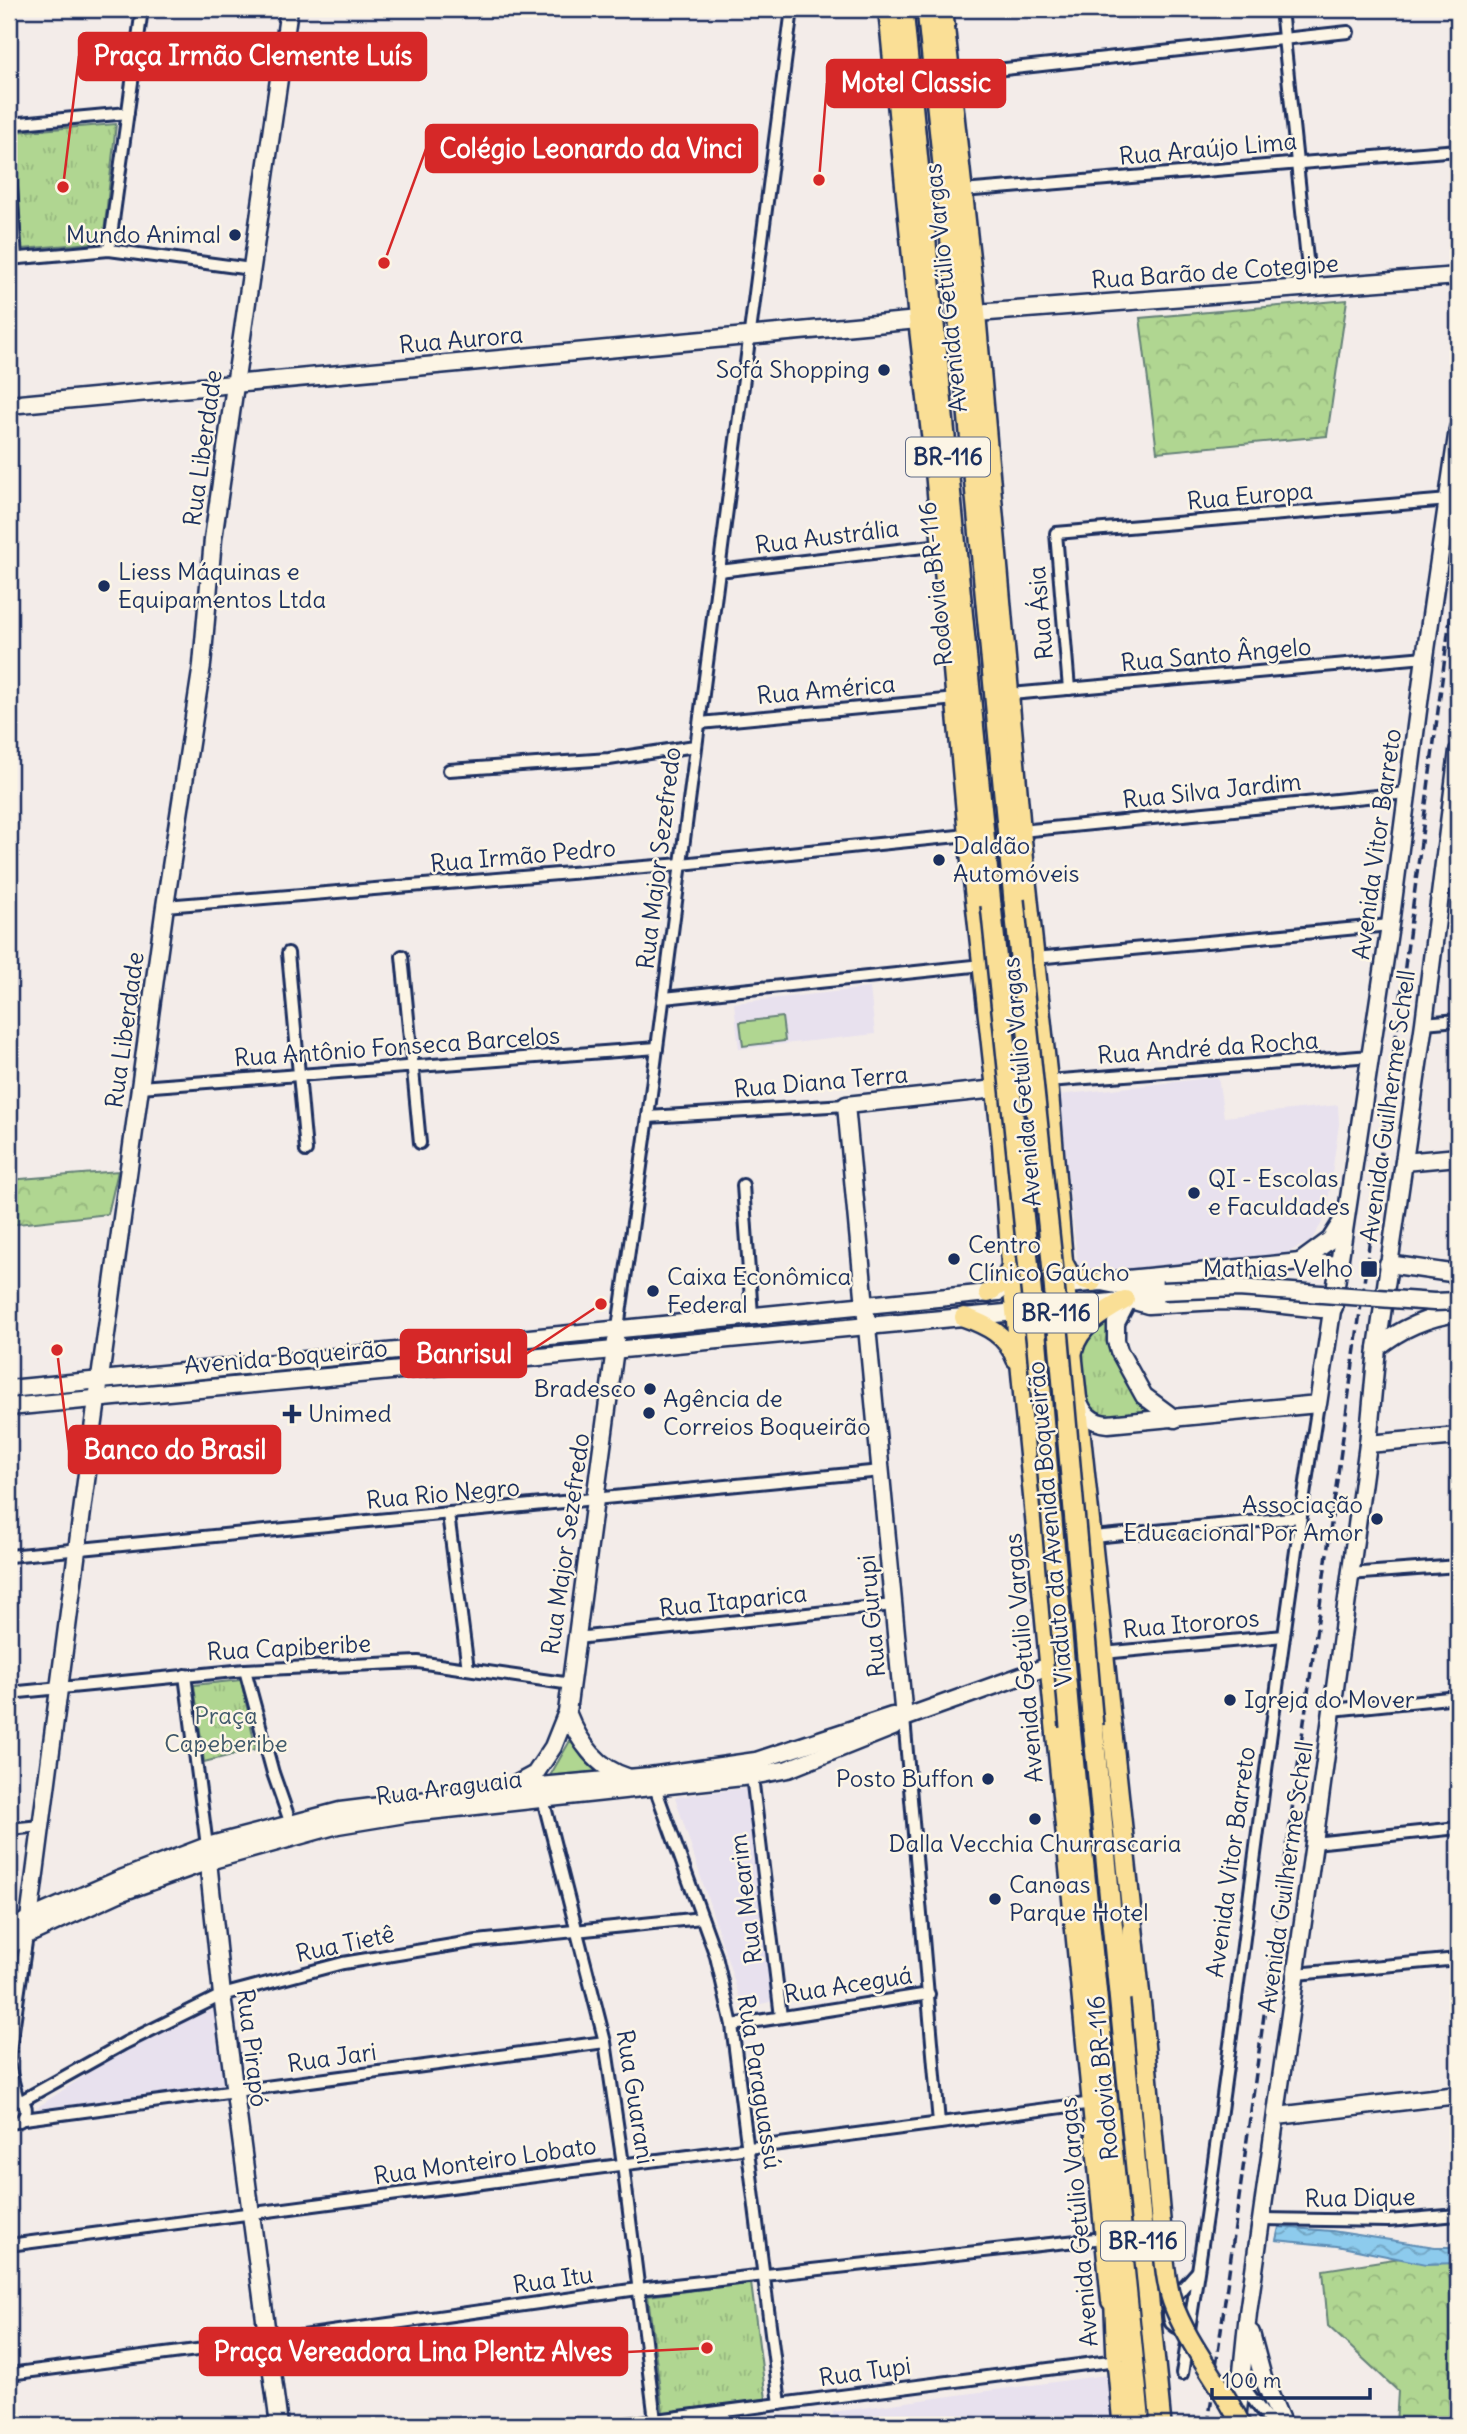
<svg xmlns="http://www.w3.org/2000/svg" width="1467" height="2434" viewBox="0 0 1467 2434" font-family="Delius,sans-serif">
  <defs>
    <pattern id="grass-tufts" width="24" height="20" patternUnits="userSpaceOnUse" patternTransform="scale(1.75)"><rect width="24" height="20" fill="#b0d691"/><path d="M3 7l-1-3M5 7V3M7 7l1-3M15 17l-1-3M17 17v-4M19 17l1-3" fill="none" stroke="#97b87f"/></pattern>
    <pattern id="forest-crowns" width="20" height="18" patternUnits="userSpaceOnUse" patternTransform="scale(1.75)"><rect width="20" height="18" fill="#b0d691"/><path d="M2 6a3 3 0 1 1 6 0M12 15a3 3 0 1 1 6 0" fill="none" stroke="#97b87f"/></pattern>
    <pattern id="water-waves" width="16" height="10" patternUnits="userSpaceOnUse" patternTransform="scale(1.75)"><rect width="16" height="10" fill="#8dcbed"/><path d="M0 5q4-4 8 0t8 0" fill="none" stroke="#72a5c3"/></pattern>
  </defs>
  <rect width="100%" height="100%" fill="#f3ece9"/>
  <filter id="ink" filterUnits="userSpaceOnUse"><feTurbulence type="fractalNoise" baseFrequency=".0143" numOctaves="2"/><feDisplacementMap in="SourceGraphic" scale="14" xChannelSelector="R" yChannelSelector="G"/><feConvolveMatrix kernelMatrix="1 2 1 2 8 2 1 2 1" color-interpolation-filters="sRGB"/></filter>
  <g filter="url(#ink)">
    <g fill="#e8e1ee">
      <polygon points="870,988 875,1034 739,1049 734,1003"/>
      <polygon points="1218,1077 1224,1117 1338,1105 1339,1124 1326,1216 1311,1241 1282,1255 1079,1275 1059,1095"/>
      <polygon points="747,1788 774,2001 743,2008 675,1797"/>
      <polygon points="218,2007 230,2086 35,2109 127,2047"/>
      <polygon points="1106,2375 1112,2425 835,2425 833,2412"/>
    </g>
    <g fill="url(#grass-tufts)" stroke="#668278" stroke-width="2">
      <polygon points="116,124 103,242 22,249 14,132"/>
      <polygon points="1113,1319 1136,1396 1151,1415 1099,1417 1086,1405 1081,1361 1083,1346 1099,1323"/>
      <polygon points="241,1680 256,1749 204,1762 194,1685"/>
      <path d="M571,1739C579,1754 588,1767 604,1775L547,1781Z"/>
      <polygon points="751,2283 766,2399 663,2413 648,2296"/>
    </g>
    <g fill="url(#forest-crowns)" stroke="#668278" stroke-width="2">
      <polygon points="1347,300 1327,436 1157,452 1140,318"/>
      <polygon points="118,1171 108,1214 9,1225 9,1180"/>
      <polygon points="1458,2249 1458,2425 1396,2425 1398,2391 1328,2326 1323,2270"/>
    </g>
    <polygon fill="#b0d691" stroke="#668278" stroke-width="2" points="782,1017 785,1041 743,1046 740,1022"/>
    <polygon fill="url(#water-waves)" stroke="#5f8db4" stroke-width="2" points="1279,2227 1332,2231 1435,2247 1458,2247 1458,2263 1426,2264 1337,2246 1276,2240"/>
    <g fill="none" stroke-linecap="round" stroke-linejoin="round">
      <defs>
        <g id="street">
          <polyline points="1281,9 1310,288"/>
          <polyline points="949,75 1348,32"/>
          <polyline points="9,124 128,113"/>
          <polyline points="9,158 16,258"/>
          <polyline points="962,191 1458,150"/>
          <polyline points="109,250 142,9"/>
          <polyline points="9,259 109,250 251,269"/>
          <polyline points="719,571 941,545"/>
          <polyline points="1069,689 1056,533 1449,500"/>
          <polyline points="1011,694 1425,657"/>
          <polyline points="700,723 956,699"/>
          <polyline points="449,770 609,759 695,746"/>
          <polyline points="1021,831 1407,793"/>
          <polyline points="1441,885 1458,883"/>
          <polyline points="165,906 681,864 968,835"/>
          <polyline points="288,953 306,1151"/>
          <polyline points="402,956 420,1143"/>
          <polyline points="1035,958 1390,925"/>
          <polyline points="664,998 983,965"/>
          <polyline points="1424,1023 1458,1020"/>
          <polyline points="1048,1081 1371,1056"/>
          <polyline points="140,1087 657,1048"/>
          <polyline points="648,1117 846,1105"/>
          <polyline points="743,1185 752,1315"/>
          <polyline points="618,1328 648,1117 792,9"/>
          <polyline points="448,1514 468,1669"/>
          <polyline points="1093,1537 1300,1517"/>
          <polyline points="9,1556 881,1471"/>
          <polyline points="1349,1574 1458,1566"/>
          <polyline points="576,1638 893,1605"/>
          <polyline points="1103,1653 1284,1636"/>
          <polyline points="245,1670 273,1773 291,1824"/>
          <polyline points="185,1675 207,1846"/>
          <polyline points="9,1693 245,1670 418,1662 571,1684"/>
          <polyline points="1332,1710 1458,1697"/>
          <polyline points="904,1718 939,2123"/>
          <polyline points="752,1776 781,2017"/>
          <polyline points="653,1782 716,1956 732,2025 780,2404"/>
          <polyline points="543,1799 605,2042 623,2164 655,2420"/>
          <polyline points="9,1829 41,1826"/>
          <polyline points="1314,1843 1458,1828"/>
          <polyline points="1296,1974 1458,1959"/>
          <polyline points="732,2025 929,1994"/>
          <polyline points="9,2058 27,1935"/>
          <polyline points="9,2066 17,2097"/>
          <path d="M9,2098C32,2095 31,2126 9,2122"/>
          <polyline points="23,2100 125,2043 222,1995 343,1963 477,1941 702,1918"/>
          <polyline points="24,2119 605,2042"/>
          <polyline points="1262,2219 1388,2221 1458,2215"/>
          <polyline points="9,2245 1093,2103"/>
          <path d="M1183,2326L1176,2327L1171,2323C1162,2305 1186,2285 1197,2272"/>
          <polyline points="9,2374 267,2341 638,2289 1104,2238"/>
          <path d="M1182,2374C1234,2052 1267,1727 1318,1404"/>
          <polyline points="1240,2382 1272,2425"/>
          <polyline points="618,2425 1117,2360"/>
        </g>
        <g id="secondary">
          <polyline points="976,313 1458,276"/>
          <polyline points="9,405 918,320"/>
          <polyline points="1404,1162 1458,1157"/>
          <polyline points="1300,1262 1330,1240 1344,1218"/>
          <polyline points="1388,1264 1458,1274"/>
          <polyline points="1117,1280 1300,1262 1341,1265"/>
          <polyline points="1021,1289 1101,1282 1151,1292"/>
          <polyline points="1128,1300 1116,1323 1116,1341 1119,1351 1144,1396 1175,1419"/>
          <polyline points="1131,1300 1148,1305 1218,1301 1255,1302 1321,1309 1334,1307"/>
          <path d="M1377,1348C1401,1328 1427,1317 1458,1313"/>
          <polyline points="9,1389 999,1292"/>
          <path d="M1078,1399C1083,1414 1092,1423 1108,1424L1318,1404L1390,925L1425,657L1458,429"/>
          <polyline points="9,1407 1016,1312 1131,1300 1151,1292 1162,1291"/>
          <polyline points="1368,1444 1458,1436"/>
          <path d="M567,1712C578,1740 597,1768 627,1777"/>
          <polyline points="904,1718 846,1105 996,1089"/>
          <polyline points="511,1787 535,1774 553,1747 567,1712 616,1341"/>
          <polyline points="207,1851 222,1995 279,2425"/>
          <polyline points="9,1931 29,1919 118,1880 207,1846 340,1811 540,1786 650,1776 756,1761 892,1716 904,1718"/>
          <polyline points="27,1935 89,1458 165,906 202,665 213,539 289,9"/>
          <polyline points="9,1946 27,1935 119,1893 209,1861 338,1825 411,1813 752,1776 788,1769 893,1727 904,1718 1049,1666"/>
          <polyline points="1277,2116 1458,2095"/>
          <polyline points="1251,2333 1263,2378 1283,2425"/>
          <polyline points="1237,2421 1248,2313 1314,1843 1368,1444 1377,1348 1424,1023 1458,751"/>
        </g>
        <g id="primary">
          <polyline points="888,9 918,320 934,460 968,835 1002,1144 1013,1290 1111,2301"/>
          <polyline points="943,9 976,313 1021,831 1048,1081 1065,1285 1142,2012 1161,2225"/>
          <polyline points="1063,1262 1070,1275 1092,1282"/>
          <polyline points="988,1293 1005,1281 1011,1267"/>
          <path d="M964,1317C987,1325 1007,1335 1016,1359"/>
          <path d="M1073,1351C1078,1326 1104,1312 1125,1300"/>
        </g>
        <g id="highway">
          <polyline points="903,9 991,905"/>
          <polyline points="927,9 964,369 1014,900"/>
          <polyline points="979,423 987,456"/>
          <polyline points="934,460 936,427"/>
          <polyline points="1093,1726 1161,2425"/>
          <polyline points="1070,1727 1140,2425"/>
          <polyline points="1129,1990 1132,1930"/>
          <polyline points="1114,2286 1117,2360 1123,2425"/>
        </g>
      </defs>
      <use href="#street" stroke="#1b2f5e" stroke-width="16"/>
      <use href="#secondary" stroke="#1b2f5e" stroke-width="21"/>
      <use href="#primary" stroke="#1b2f5e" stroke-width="23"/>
      <use href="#highway" stroke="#1b2f5e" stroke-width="24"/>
      <use href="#street" stroke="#fcf5e5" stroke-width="10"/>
      <use href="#secondary" stroke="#fcf5e5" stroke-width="16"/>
      <use href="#primary" stroke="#fadf96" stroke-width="18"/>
      <use href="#highway" stroke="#fadf96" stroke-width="19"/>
      <polyline stroke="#1b2f5e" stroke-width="3.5" stroke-dasharray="10 5" stroke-linecap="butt" points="1208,2425 1366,1268 1458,556"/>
      <defs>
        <polyline id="secondary-bridge" points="1162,1291 1238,1288 1434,1302 1458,1301"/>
        <path id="primary-bridge" d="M1161,2225C1164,2249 1164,2277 1172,2301C1188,2346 1221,2382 1241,2425"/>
        <g id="highway-bridge">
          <polyline points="1014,900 1052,1261 1093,1726"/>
          <polyline points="991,905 1037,1346 1070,1727"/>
        </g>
      </defs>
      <use href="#secondary-bridge" stroke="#1b2f5e" stroke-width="21" stroke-linecap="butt"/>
      <use href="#primary-bridge" stroke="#1b2f5e" stroke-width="23" stroke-linecap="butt"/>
      <use href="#highway-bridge" stroke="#1b2f5e" stroke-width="24" stroke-linecap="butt"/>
      <use href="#secondary-bridge" stroke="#fcf5e5" stroke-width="16"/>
      <use href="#primary-bridge" stroke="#fadf96" stroke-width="18"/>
      <use href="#highway-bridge" stroke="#fadf96" stroke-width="19"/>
    </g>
  </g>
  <g fill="#1b2f5e" stroke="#fcf5e5" stroke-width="2.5">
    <circle cx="235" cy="235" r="7"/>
    <circle cx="884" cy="370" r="7"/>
    <circle cx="104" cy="586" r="7"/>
    <circle cx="939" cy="860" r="7"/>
    <circle cx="1194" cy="1193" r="7"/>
    <circle cx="954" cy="1259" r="7"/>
    <rect x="1360" y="1260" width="18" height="18" rx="3.5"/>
    <circle cx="653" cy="1291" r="7"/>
    <circle cx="650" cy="1389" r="7"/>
    <circle cx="649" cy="1413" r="7"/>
    <path d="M288.5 1403.5h7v7h7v7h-7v7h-7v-7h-7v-7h7z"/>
    <circle cx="1377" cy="1519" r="7"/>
    <circle cx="1230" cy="1700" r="7"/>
    <circle cx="988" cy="1779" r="7"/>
    <circle cx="1035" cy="1819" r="7"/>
    <circle cx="995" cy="1899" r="7"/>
  </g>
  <g text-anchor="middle" stroke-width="5" stroke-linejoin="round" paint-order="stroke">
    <g fill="#fcf5e5" stroke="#5e6a86" stroke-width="2">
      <rect x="906" y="437.5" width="84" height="39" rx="5"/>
      <rect x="1014" y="1293.5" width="84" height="39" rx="5"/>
      <rect x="1101" y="2221.5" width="84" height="39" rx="5"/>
    </g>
    <g font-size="23" font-weight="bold" fill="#1b2f5e">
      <text x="948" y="465">BR-116</text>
      <text x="1056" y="1321">BR-116</text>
      <text x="1143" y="2249">BR-116</text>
    </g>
    <g font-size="24" fill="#1b2f5e" stroke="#fcf5e5">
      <text transform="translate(1208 149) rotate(-5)" y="8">Rua Araújo Lima</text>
      <text transform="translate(1215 272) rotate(-4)" y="8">Rua Barão de Cotegipe</text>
      <text transform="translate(946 288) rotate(-96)" y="8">Avenida Getúlio Vargas</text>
      <text transform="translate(461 340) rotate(-5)" y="8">Rua Aurora</text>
      <text transform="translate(203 448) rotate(-82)" y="8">Rua Liberdade</text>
      <text transform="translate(1250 496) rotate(-5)" y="8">Rua Europa</text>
      <text transform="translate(827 537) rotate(-7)" y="8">Rua Austrália</text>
      <text transform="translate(936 584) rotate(-96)" y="8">Rodovia BR-116</text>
      <text transform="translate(1041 613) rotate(-95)" y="8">Rua Ásia</text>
      <text transform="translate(1216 655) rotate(-5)" y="8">Rua Santo Ângelo</text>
      <text transform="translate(826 690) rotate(-5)" y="8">Rua América</text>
      <text transform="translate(1212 791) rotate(-6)" y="8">Rua Silva Jardim</text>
      <text transform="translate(1377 844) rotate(-82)" y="8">Avenida Vitor Barreto</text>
      <text transform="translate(523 856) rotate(-5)" y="8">Rua Irmão Pedro</text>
      <text transform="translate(659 858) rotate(-83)" y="8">Rua Major Sezefredo</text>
      <text transform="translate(125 1030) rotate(-82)" y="8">Rua Liberdade</text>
      <text transform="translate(397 1047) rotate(-4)" y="8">Rua Antônio Fonseca Barcelos</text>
      <text transform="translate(1208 1048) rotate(-4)" y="8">Rua André da Rocha</text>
      <text transform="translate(821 1082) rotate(-5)" y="8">Rua Diana Terra</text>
      <text transform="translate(1022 1082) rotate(-95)" y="8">Avenida Getúlio Vargas</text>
      <text transform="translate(1388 1106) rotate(-82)" y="8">Avenida Guilherme Schell</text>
      <text transform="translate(286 1357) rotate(-5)" y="8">Avenida Boqueirão</text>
      <text transform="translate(443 1494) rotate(-5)" y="8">Rua Rio Negro</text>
      <text transform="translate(1050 1524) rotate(-95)" y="8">Viaduto da Avenida Boqueirão</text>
      <text transform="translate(566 1544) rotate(-82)" y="8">Rua Major Sezefredo</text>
      <text transform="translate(733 1601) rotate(-6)" y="8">Rua Itaparica</text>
      <text transform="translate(872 1616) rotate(-95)" y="8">Rua Gurupi</text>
      <text transform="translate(1191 1624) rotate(-5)" y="8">Rua Itororos</text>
      <text transform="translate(289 1648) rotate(-3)" y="8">Rua Capiberibe</text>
      <text transform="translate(1024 1658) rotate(-95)" y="8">Avenida Getúlio Vargas</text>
      <text transform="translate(449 1788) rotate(-7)" y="8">Rua Araguaia</text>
      <text transform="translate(1231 1862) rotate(-82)" y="8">Avenida Vitor Barreto</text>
      <text transform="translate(1286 1877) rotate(-82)" y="8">Avenida Guilherme Schell</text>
      <text transform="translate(746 1899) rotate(-97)" y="8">Rua Mearim</text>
      <text transform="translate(345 1944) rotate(-12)" y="8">Rua Tietê</text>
      <text transform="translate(848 1985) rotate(-9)" y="8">Rua Aceguá</text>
      <text transform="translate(252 2048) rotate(83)" y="8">Rua Pirapó</text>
      <text transform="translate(332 2058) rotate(-8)" y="8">Rua Jari</text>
      <text transform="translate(1103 2078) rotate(-95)" y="8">Rodovia BR-116</text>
      <text transform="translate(759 2082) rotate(81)" y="8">Rua Paraguassú</text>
      <text transform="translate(635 2097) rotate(81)" y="8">Rua Guarani</text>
      <text transform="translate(485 2161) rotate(-8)" y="8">Rua Monteiro Lobato</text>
      <text transform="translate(1360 2198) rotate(-1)" y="8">Rua Dique</text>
      <text transform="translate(1079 2222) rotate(-95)" y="8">Avenida Getúlio Vargas</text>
      <text transform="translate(553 2280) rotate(-8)" y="8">Rua Itu</text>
      <text transform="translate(865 2372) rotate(-8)" y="8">Rua Tupi</text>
    </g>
    <g font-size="24" fill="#1b2f5e" stroke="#fcf5e5" text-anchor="start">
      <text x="221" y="243" text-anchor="end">Mundo Animal</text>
      <text x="870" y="378" text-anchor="end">Sofá Shopping</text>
      <text x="118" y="580">Liess Máquinas e<tspan x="118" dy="28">Equipamentos Ltda</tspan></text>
      <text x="953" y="854">Daldão<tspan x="953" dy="28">Automóveis</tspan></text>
      <text x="1208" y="1187">QI - Escolas<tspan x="1208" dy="28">e Faculdades</tspan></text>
      <text x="968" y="1253">Centro<tspan x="968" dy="28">Clínico Gaúcho</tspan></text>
      <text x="1353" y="1277" text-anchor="end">Mathias Velho</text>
      <text x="667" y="1285">Caixa Econômica<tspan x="667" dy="28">Federal</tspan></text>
      <text x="636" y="1397" text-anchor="end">Bradesco</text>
      <text x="663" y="1407">Agência de<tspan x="663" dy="28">Correios Boqueirão</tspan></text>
      <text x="308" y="1422">Unimed</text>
      <text x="1363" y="1513" text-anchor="end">Associação<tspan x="1363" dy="28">Educacional Por Amor</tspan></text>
      <text x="1244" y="1708">Igreja do Mover</text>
      <text x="974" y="1787" text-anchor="end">Posto Buffon</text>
      <text x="1035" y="1852" text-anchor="middle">Dalla Vecchia Churrascaria</text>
      <text x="1009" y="1893">Canoas<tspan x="1009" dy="28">Parque Hotel</tspan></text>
    </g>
    <g font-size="24" fill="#40596b" stroke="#fcf5e5">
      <text x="226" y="1724">Praça<tspan x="226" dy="28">Capeberibe</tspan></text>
    </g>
  </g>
  <path fill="none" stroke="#d62828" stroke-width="2.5" d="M63 187L79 56M819 180L827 83M384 263L426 149M601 1304L526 1354M57 1350L69 1450M707 2348L627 2352"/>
  <g fill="#d62828" stroke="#fcf5e5" stroke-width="2.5">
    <circle cx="63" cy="187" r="7"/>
    <circle cx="819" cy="180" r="7"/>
    <circle cx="384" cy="263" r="7"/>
    <circle cx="601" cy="1304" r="7"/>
    <circle cx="57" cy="1350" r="7"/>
    <circle cx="707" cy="2348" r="7"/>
  </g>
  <g fill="#d62828" stroke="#d62828" stroke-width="2.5">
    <rect x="79" y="33" width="347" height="47" rx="7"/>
    <rect x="827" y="60" width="178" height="47" rx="7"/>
    <rect x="426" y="125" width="331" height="47" rx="7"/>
    <rect x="401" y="1330" width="125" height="47" rx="7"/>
    <rect x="69" y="1426" width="211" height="47" rx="7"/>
    <rect x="200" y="2328" width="427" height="47" rx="7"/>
  </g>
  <g font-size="26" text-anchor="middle" font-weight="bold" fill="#fff">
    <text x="253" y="65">Praça Irmão Clemente Luís</text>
    <text x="916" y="92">Motel Classic</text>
    <text x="591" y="158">Colégio Leonardo da Vinci</text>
    <text x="464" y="1363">Banrisul</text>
    <text x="175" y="1459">Banco do Brasil</text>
    <text x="413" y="2361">Praça Vereadora Lina Plentz Alves</text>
  </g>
  <rect width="1467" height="2434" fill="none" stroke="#fcf5e5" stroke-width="35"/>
  <rect x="18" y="18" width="1432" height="2399" fill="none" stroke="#1b2f5e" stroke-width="2.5" filter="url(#ink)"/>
  <path d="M1212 2388v10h158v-10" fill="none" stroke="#1b2f5e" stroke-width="3.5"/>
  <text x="1222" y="2388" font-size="21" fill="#1b2f5e" stroke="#fcf5e5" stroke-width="5" paint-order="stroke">100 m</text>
</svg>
